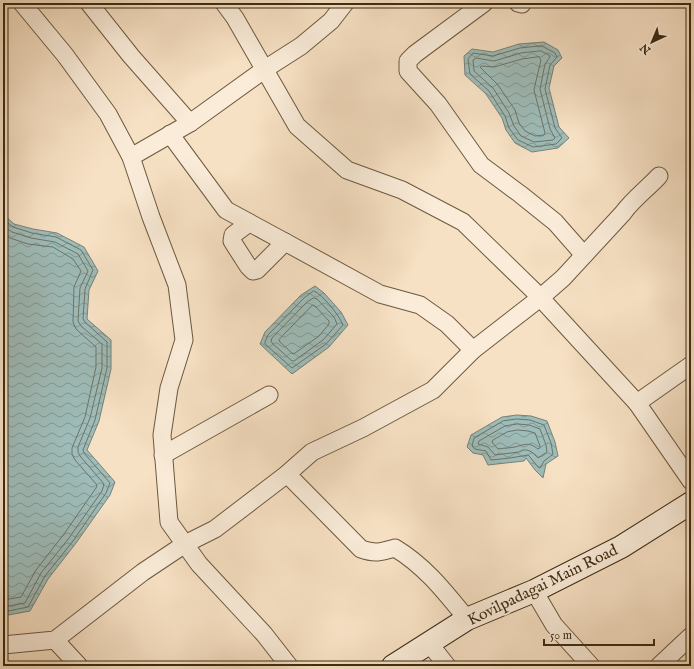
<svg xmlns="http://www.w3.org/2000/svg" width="694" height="669" viewBox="0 0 694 669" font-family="'IM FELL English',serif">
  <defs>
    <pattern id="water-waves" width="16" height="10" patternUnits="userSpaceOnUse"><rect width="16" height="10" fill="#9ebcb9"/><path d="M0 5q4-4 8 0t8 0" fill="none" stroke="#829995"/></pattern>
  </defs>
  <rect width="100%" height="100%" fill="#f7e1c4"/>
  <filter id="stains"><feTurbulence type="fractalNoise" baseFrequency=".005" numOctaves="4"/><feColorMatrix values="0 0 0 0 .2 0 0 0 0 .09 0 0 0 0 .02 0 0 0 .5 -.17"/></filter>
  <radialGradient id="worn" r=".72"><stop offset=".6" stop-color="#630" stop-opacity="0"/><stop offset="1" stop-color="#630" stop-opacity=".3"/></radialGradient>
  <g fill="url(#water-waves)" stroke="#778277">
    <polygon points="544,42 558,50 562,58 554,66 549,88 559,127 569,138 558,148 532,152 515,143 506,130 502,118 486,94 465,75 464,56 472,49 493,52 519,44"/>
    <polygon points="3,214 14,224 33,229 57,233 84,247 98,271 89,290 87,319 111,340 111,369 99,421 87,450 115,482 110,495 76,543 48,579 30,611 3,616"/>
    <polygon points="315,286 324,293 341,312 348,325 329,347 292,374 260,344 265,332 301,295"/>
    <polygon points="517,415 531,416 547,421 555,442 558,456 546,464 543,478 535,470 526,458 524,461 488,465 483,455 473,453 467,447 471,435 502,417"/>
  </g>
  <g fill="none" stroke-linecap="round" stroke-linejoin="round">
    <g stroke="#6e7466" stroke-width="1">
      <polygon points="542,46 555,53 557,57 550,65 545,89 555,128 562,138 556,144 533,147 518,140 509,128 505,116 489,91 470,74 468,59 473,53 493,56 520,48"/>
      <polygon points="541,51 549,55 550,57 545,64 540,89 550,129 555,138 553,140 534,142 521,136 514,126 509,113 493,88 474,71 473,60 476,58 494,61 521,53"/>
      <polygon points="539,57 541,60 535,85 534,90 545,133 544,135 535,136 525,131 519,123 515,110 498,85 480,67 482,66 494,67 522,59"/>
      <polyline points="3,219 13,227 32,233 56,237 81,250 93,270 85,289 83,319 85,322 107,342 107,368 95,420 83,450 84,453 110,483 106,493 73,541 45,576 28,607 3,612"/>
      <polyline points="3,226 12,232 31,238 55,242 78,254 88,271 80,288 78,321 81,326 102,344 102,368 90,418 78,447 78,452 80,456 104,484 102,491 69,538 41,573 25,603 3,607"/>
      <polyline points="3,234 10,238 28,244 53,247 73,259 81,271 74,287 73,322 76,329 96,347 96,367 85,417 72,448 72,454 75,460 97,485 96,488 64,534 36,570 21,597 3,600"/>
      <path d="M314,291C323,295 339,315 343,325L326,344L292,368L265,344V342L268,335L304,298Z"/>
      <polygon points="314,298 317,299 334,317 337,324 323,340 294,361 292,361 272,343 271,341 272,338 307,302"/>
      <polygon points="313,305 315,306 329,321 329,324 319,336 295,353 293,354 280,342 279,340"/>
      <polygon points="517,419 530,420 544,425 551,443 553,454 552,455 544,461 540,468 538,467 530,457 528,455 510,458 491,460 486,451 475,449 472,446 474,438 503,421"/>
      <polygon points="518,424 529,425 540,429 546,445 547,452 538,458 532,452 527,450 523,450 519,452 495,455 488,447 478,444 479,441 505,426"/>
      <path d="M518,430L528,431L535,433L540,446V448L538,449C529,442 526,444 515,447C510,448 504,448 498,449L492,442L493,440L507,432Z"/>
    </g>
    <defs>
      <g id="minor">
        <polyline points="22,3 65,55 108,114 131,157 151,217 177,285 184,340 169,388 162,435 169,522 199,564 264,634 289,666"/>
        <polyline points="89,3 131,56 190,123"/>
        <polyline points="224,3 235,18 297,126 347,170 402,190 463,222 536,293 637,403 691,481"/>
        <polyline points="484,3 415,54 408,61 408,71 438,104 481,165 520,194 555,222 584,255"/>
        <polyline points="518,3 522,4"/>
        <polyline points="170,134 226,210 285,242"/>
        <polyline points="131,157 190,123 265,69 301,46 331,21 345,3"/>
        <polyline points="249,223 233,235 232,241 248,266 253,271 257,270 285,242 380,294 420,305 447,324 473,350"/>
        <polyline points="637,403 691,365"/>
        <polyline points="163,455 269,395"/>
        <path d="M287,474L361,549C375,554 381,552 395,548C425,566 445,592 467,619"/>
        <polyline points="534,591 554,625 591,666"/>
        <polyline points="55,640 79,666"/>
        <polyline points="429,643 447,666"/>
        <path d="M3,645L55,640L143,572L185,544L215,529L287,474L312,452L363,428L433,390L473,350L540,298L563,278L623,213C633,199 647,189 659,176"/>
        <polyline points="659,666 691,636"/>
      </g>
      <polyline id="secondary" points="393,666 467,619 534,591 621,547 691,503"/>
    </defs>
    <use href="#minor" stroke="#6c593f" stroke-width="19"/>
    <use href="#secondary" stroke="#3d2c13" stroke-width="24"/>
    <use href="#minor" stroke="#faecd9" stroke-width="17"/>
    <use href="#secondary" stroke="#faecd9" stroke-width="22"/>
  </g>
  <g text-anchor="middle" stroke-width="4" stroke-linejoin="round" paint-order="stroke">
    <g font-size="16" fill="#3d2c13" stroke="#faecd9">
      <text transform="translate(542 584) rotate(-26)" y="6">Kovilpadagai Main Road</text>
    </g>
  </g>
  <rect width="694" height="669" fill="none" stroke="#f7e1c4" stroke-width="16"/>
  <rect x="4" y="4" width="686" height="661" fill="none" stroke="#3d2c13" stroke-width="2"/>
  <rect x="8" y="8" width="678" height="653" fill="none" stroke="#3d2c13"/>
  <g transform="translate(652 42) rotate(224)" stroke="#faecd9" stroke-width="3" paint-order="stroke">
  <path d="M0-3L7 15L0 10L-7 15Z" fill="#3d2c13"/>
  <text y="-6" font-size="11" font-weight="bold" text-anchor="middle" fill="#3d2c13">N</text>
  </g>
  <path d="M544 639v6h110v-6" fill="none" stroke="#3d2c13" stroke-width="2"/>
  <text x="550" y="639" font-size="12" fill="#3d2c13" stroke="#faecd9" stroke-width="3" paint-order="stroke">50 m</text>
  <rect width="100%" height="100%" filter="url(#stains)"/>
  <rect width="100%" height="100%" fill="url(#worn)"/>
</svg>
